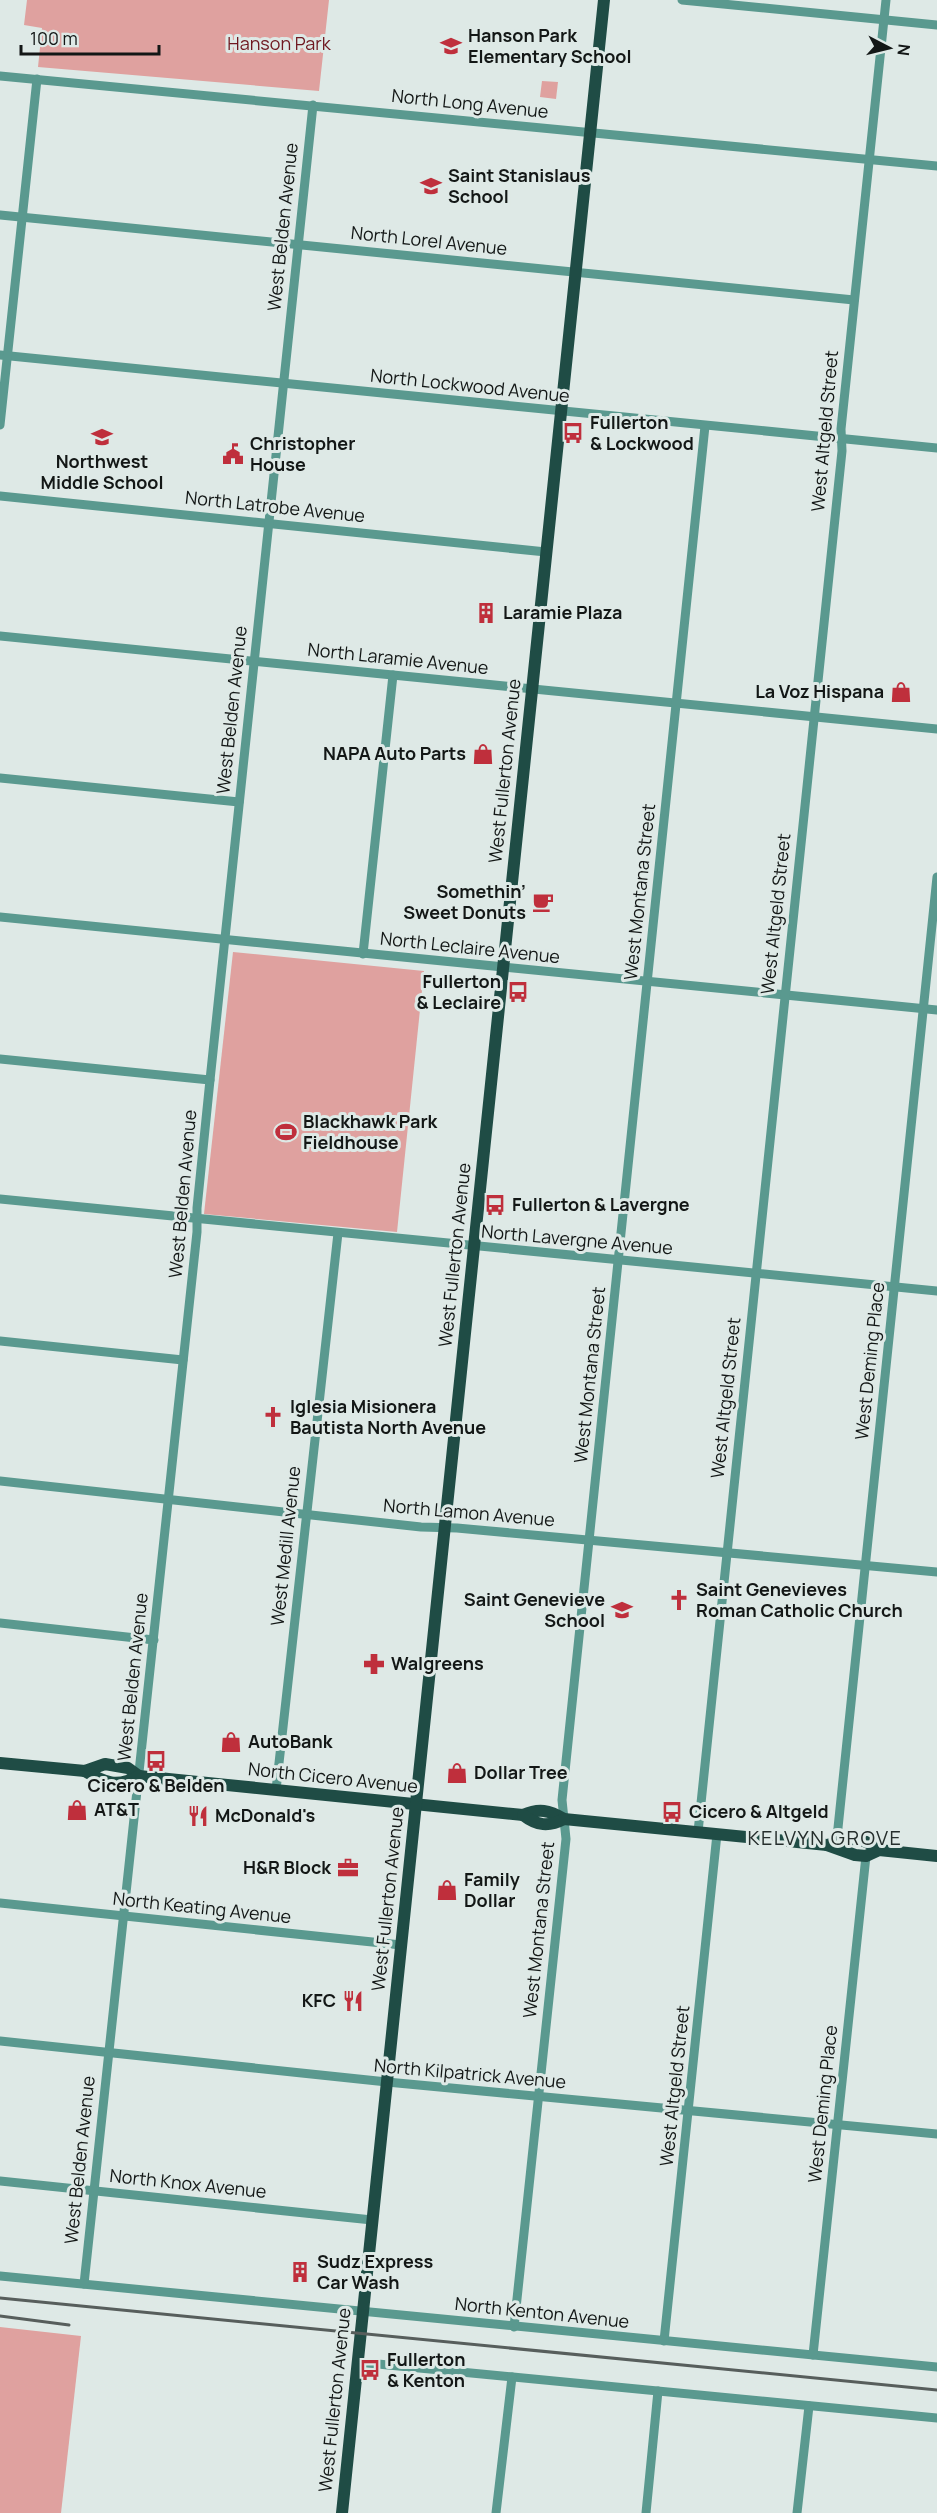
<svg xmlns="http://www.w3.org/2000/svg" width="937" height="2513" viewBox="0 0 937 2513" font-family="Manrope,sans-serif">
  <rect width="100%" height="100%" fill="#dee9e6"/>
  <g fill="#dfa19f">
    <polygon points="27,0 329,0 319,91 38,67 42,28 24,25"/>
    <polygon points="542,81 558,82 556,99 540,97"/>
    <polygon points="233,952 424,971 397,1232 204,1214"/>
    <polygon points="0,2327 81,2336 61,2513 0,2513"/>
  </g>
  <g fill="none" stroke-linecap="round" stroke-linejoin="round">
    <g stroke="#5a998f" stroke-width="9">
      <polyline points="682,0 937,25"/>
      <polyline points="0,76 937,166"/>
      <polyline points="0,215 854,300"/>
      <polyline points="0,355 937,448"/>
      <polyline points="0,425 37,79"/>
      <polyline points="0,496 546,552"/>
      <polyline points="0,636 937,729"/>
      <polyline points="0,778 239,802"/>
      <polyline points="0,917 937,1010"/>
      <polyline points="363,954 393,675"/>
      <polyline points="0,1059 210,1080"/>
      <polyline points="0,1199 937,1291"/>
      <polyline points="0,1341 183,1360"/>
      <polyline points="0,1481 421,1527 457,1528 937,1572"/>
      <polyline points="0,1623 154,1640"/>
      <polyline points="276,1790 338,1233"/>
      <polyline points="698,1832 842,451 841,429 886,0"/>
      <polyline points="836,1847 937,877"/>
      <polyline points="0,1903 401,1945"/>
      <polyline points="0,2041 387,2082 937,2134"/>
      <polyline points="0,2181 372,2220"/>
      <polyline points="0,2276 937,2367"/>
      <polyline points="84,2284 197,1232 197,1208 210,1080 313,105"/>
      <polyline points="514,2327 566,1839 562,1800 705,426"/>
      <polyline points="664,2341 717,1834"/>
      <polyline points="813,2355 866,1856"/>
      <polyline points="357,2362 937,2418"/>
      <polyline points="496,2513 512,2377"/>
      <polyline points="646,2513 658,2391"/>
      <polyline points="797,2513 809,2406"/>
    </g>
    <g stroke="#1f4c45" stroke-width="12">
      <polyline points="0,1763 85,1771 105,1764 128,1768 139,1776"/>
      <path d="M85,1771C105,1783 117,1788 139,1776L523,1815C539,1808 549,1810 564,1819L827,1845L855,1855L866,1856L879,1850L937,1856"/>
      <path d="M523,1815C537,1826 549,1827 564,1819"/>
      <path d="M827,1845C850,1838 859,1834 879,1850"/>
      <polyline points="342,2513 604,0"/>
    </g>
    <g stroke="#575e5c" stroke-width="3">
      <polyline points="0,2298 937,2390"/>
      <polyline points="0,2316 69,2325"/>
    </g>
  </g>
  <defs>
    <symbol id="school-bare" viewBox="-9 -9 18 18"><path d="M0-5L7-2L0 1L-7-2ZM-4 1L0 2.5L4 1V4Q0 6-4 4Z" fill="#bf2f3c" stroke="#dee9e6" stroke-width="2.5" paint-order="stroke"/></symbol>
    <symbol id="bus-bare" viewBox="-9 -9 18 18"><path d="M-5-6H5V4H4V6H2V4H-2V6H-4V4H-5ZM-3.5-4V0h7V-4ZM-3.5 1.2v1.5H-2V1.2ZM2 1.2v1.5H3.5V1.2Z" fill="#bf2f3c" stroke="#dee9e6" stroke-width="2.5" paint-order="stroke"/></symbol>
    <symbol id="civic-bare" viewBox="-9 -9 18 18"><path d="M-.6-6.5H3V-4.5H.6V-3L4-1V1h2V6H-6V1h2V-1L-.6-3ZM-1.2 2.5V6h2.4V2.5Z" fill="#bf2f3c" stroke="#dee9e6" stroke-width="2.5" paint-order="stroke"/></symbol>
    <symbol id="building-bare" viewBox="-9 -9 18 18"><path d="M-4-6H4V6H1V3H-1V6H-4ZM-2.5-4.3h1.7v1.8h-1.7ZM.8-4.3h1.7v1.8H.8ZM-2.5-1h1.7V.8h-1.7ZM.8-1h1.7V.8H.8Z" fill="#bf2f3c" stroke="#dee9e6" stroke-width="2.5" paint-order="stroke"/></symbol>
    <symbol id="shop-bare" viewBox="-9 -9 18 18"><path d="M-5-2.5h2.3a2.7 3.5 0 0 1 5.4 0H5L5.5 6h-11ZM-1.5-2.5h3a1.5 2.3 0 0 0-3 0Z" fill="#bf2f3c" stroke="#dee9e6" stroke-width="2.5" paint-order="stroke"/></symbol>
    <symbol id="cafe-bare" viewBox="-9 -9 18 18"><path d="M-5.5-4.5H6V0H3Q3 3.5 0 3.5H-2.5Q-5.5 3.5-5.5 0ZM3-3.2v2h1.7v-2ZM-6 4.5H4V6H-6Z" fill="#bf2f3c" stroke="#dee9e6" stroke-width="2.5" paint-order="stroke"/></symbol>
    <symbol id="stadium-bare" viewBox="-9 -9 18 18"><path d="M0-5a6.5 5 0 1 0 0 10a6.5 5 0 1 0 0-10ZM-3.5-1.8h7v3.6h-7Z" fill="#bf2f3c" stroke="#dee9e6" stroke-width="2.5" paint-order="stroke"/></symbol>
    <symbol id="church-bare" viewBox="-9 -9 18 18"><path d="M-1.2-6h2.4v3.5h3.3v2.4h-3.3V6h-2.4V-.1h-3.3v-2.4h3.3Z" fill="#bf2f3c" stroke="#dee9e6" stroke-width="2.5" paint-order="stroke"/></symbol>
    <symbol id="pharmacy-bare" viewBox="-9 -9 18 18"><path d="M-2-6h4v4h4v4h-4v4h-4v-4h-4v-4h4Z" fill="#bf2f3c" stroke="#dee9e6" stroke-width="2.5" paint-order="stroke"/></symbol>
    <symbol id="restaurant-bare" viewBox="-9 -9 18 18"><path d="M-5-6h1v4h1v-4h1v4h1v-4h1v5L-1.5 .5V6h-2V.5L-5-1ZM5-6V6H3V1.5H1.5Q1.5-4 5-6Z" fill="#bf2f3c" stroke="#dee9e6" stroke-width="2.5" paint-order="stroke"/></symbol>
    <symbol id="office-bare" viewBox="-9 -9 18 18"><path d="M-6-3h4V-5.5h4V-3h4V5H-6ZM-1-4.5V-3h2v-1.5ZM-6 0V1H6V0Z" fill="#bf2f3c" stroke="#dee9e6" stroke-width="2.5" paint-order="stroke"/></symbol>
  </defs>
  <g fill-rule="evenodd">
    <use href="#school-bare" x="436" y="31" width="30" height="30"/>
    <use href="#school-bare" x="416" y="171" width="30" height="30"/>
    <use href="#bus-bare" x="558" y="418" width="30" height="30"/>
    <use href="#school-bare" x="87" y="422" width="30" height="30"/>
    <use href="#civic-bare" x="218" y="439" width="30" height="30"/>
    <use href="#building-bare" x="471" y="598" width="30" height="30"/>
    <use href="#shop-bare" x="886" y="677" width="30" height="30"/>
    <use href="#shop-bare" x="468" y="739" width="30" height="30"/>
    <use href="#cafe-bare" x="528" y="887" width="30" height="30"/>
    <use href="#bus-bare" x="503" y="977" width="30" height="30"/>
    <use href="#stadium-bare" x="271" y="1117" width="30" height="30"/>
    <use href="#bus-bare" x="480" y="1190" width="30" height="30"/>
    <use href="#church-bare" x="258" y="1402" width="30" height="30"/>
    <use href="#church-bare" x="664" y="1585" width="30" height="30"/>
    <use href="#school-bare" x="607" y="1595" width="30" height="30"/>
    <use href="#pharmacy-bare" x="359" y="1649" width="30" height="30"/>
    <use href="#shop-bare" x="216" y="1727" width="30" height="30"/>
    <use href="#bus-bare" x="141" y="1746" width="30" height="30"/>
    <use href="#shop-bare" x="442" y="1758" width="30" height="30"/>
    <use href="#shop-bare" x="62" y="1795" width="30" height="30"/>
    <use href="#bus-bare" x="657" y="1797" width="30" height="30"/>
    <use href="#restaurant-bare" x="183" y="1801" width="30" height="30"/>
    <use href="#office-bare" x="333" y="1853" width="30" height="30"/>
    <use href="#shop-bare" x="432" y="1875" width="30" height="30"/>
    <use href="#restaurant-bare" x="338" y="1986" width="30" height="30"/>
    <use href="#building-bare" x="285" y="2257" width="30" height="30"/>
    <use href="#bus-bare" x="355" y="2355" width="30" height="30"/>
  </g>
  <g text-anchor="middle" stroke-width="6" stroke-linejoin="round" paint-order="stroke">
    <g font-size="18" font-weight="bold" fill="#131716" stroke="#dee9e6" text-anchor="start">
      <text x="468" y="42">Hanson Park<tspan x="468" dy="21">Elementary School</tspan></text>
      <text x="448" y="182">Saint Stanislaus<tspan x="448" dy="21">School</tspan></text>
      <text x="590" y="429">Fullerton<tspan x="590" dy="21">&amp; Lockwood</tspan></text>
      <text x="250" y="450">Christopher<tspan x="250" dy="21">House</tspan></text>
      <text x="102" y="468" text-anchor="middle">Northwest<tspan x="102" dy="21">Middle School</tspan></text>
      <text x="503" y="619">Laramie Plaza</text>
      <text x="884" y="698" text-anchor="end">La Voz Hispana</text>
      <text x="466" y="760" text-anchor="end">NAPA Auto Parts</text>
      <text x="526" y="898" text-anchor="end">Somethin’<tspan x="526" dy="21">Sweet Donuts</tspan></text>
      <text x="501" y="988" text-anchor="end">Fullerton<tspan x="501" dy="21">&amp; Leclaire</tspan></text>
      <text x="303" y="1128">Blackhawk Park<tspan x="303" dy="21">Fieldhouse</tspan></text>
      <text x="512" y="1211">Fullerton &amp; Lavergne</text>
      <text x="290" y="1413">Iglesia Misionera<tspan x="290" dy="21">Bautista North Avenue</tspan></text>
      <text x="696" y="1596">Saint Genevieves<tspan x="696" dy="21">Roman Catholic Church</tspan></text>
      <text x="605" y="1606" text-anchor="end">Saint Genevieve<tspan x="605" dy="21">School</tspan></text>
      <text x="391" y="1670">Walgreens</text>
      <text x="248" y="1748">AutoBank</text>
      <text x="474" y="1779">Dollar Tree</text>
      <text x="156" y="1792" text-anchor="middle">Cicero &amp; Belden</text>
      <text x="94" y="1816">AT&amp;T</text>
      <text x="689" y="1818">Cicero &amp; Altgeld</text>
      <text x="215" y="1822">McDonald's</text>
      <text x="331" y="1874" text-anchor="end">H&amp;R Block</text>
      <text x="464" y="1886">Family<tspan x="464" dy="21">Dollar</tspan></text>
      <text x="336" y="2007" text-anchor="end">KFC</text>
      <text x="317" y="2268">Sudz Express<tspan x="317" dy="21">Car Wash</tspan></text>
      <text x="387" y="2366">Fullerton<tspan x="387" dy="21">&amp; Kenton</tspan></text>
    </g>
    <g font-size="18" fill="#6f1820" stroke="#dee9e6">
      <text x="279" y="50">Hanson Park</text>
    </g>
    <g font-size="18" fill="#131716" stroke="#dee9e6">
      <text transform="translate(470 104) rotate(6)" y="6">North Long Avenue</text>
      <text transform="translate(283 227) rotate(-84)" y="6">West Belden Avenue</text>
      <text transform="translate(429 241) rotate(6)" y="6">North Lorel Avenue</text>
      <text transform="translate(470 386) rotate(6)" y="6">North Lockwood Avenue</text>
      <text transform="translate(825 431) rotate(-85)" y="6">West Altgeld Street</text>
      <text transform="translate(275 507) rotate(6)" y="6">North Latrobe Avenue</text>
      <text transform="translate(398 659) rotate(6)" y="6">North Laramie Avenue</text>
      <text transform="translate(232 710) rotate(-84)" y="6">West Belden Avenue</text>
      <text transform="translate(505 771) rotate(-84)" y="6">West Fullerton Avenue</text>
      <text transform="translate(640 892) rotate(-84)" y="6">West Montana Street</text>
      <text transform="translate(776 914) rotate(-84)" y="6">West Altgeld Street</text>
      <text transform="translate(470 948) rotate(6)" y="6">North Leclaire Avenue</text>
      <text transform="translate(183 1194) rotate(-85)" y="6">West Belden Avenue</text>
      <text transform="translate(577 1240) rotate(5)" y="6">North Lavergne Avenue</text>
      <text transform="translate(455 1255) rotate(-84)" y="6">West Fullerton Avenue</text>
      <text transform="translate(870 1361) rotate(-84)" y="6">West Deming Place</text>
      <text transform="translate(590 1375) rotate(-84)" y="6">West Montana Street</text>
      <text transform="translate(726 1398) rotate(-84)" y="6">West Altgeld Street</text>
      <text transform="translate(469 1513) rotate(5)" y="6">North Lamon Avenue</text>
      <text transform="translate(286 1546) rotate(-84)" y="6">West Medill Avenue</text>
      <text transform="translate(133 1677) rotate(-84)" y="6">West Belden Avenue</text>
      <text transform="translate(333 1778) rotate(6)" y="6">North Cicero Avenue</text>
      <text transform="translate(388 1899) rotate(-84)" y="6">West Fullerton Avenue</text>
      <text transform="translate(202 1908) rotate(6)" y="6">North Keating Avenue</text>
      <text transform="translate(539 1930) rotate(-84)" y="6">West Montana Street</text>
      <text transform="translate(470 2074) rotate(5)" y="6">North Kilpatrick Avenue</text>
      <text transform="translate(675 2086) rotate(-84)" y="6">West Altgeld Street</text>
      <text transform="translate(823 2104) rotate(-84)" y="6">West Deming Place</text>
      <text transform="translate(80 2160) rotate(-84)" y="6">West Belden Avenue</text>
      <text transform="translate(188 2184) rotate(6)" y="6">North Knox Avenue</text>
      <text transform="translate(542 2313) rotate(6)" y="6">North Kenton Avenue</text>
      <text transform="translate(335 2400) rotate(-84)" y="6">West Fullerton Avenue</text>
    </g>
    <g font-size="20" letter-spacing="1.5" fill="#252e2c" stroke="#dee9e6">
      <text x="825" y="1845">KELVYN GROVE</text>
    </g>
  </g>
  <g transform="translate(889 48) rotate(97)" stroke="#dee9e6" stroke-width="4.5" paint-order="stroke">
  <path d="M0-4.5L10 22L0 15L-10 22Z" fill="#131716"/>
  <text y="-9" font-size="16" font-weight="bold" text-anchor="middle" fill="#131716">N</text>
  </g>
  <path d="M21 45v9h138v-9" fill="none" stroke="#131716" stroke-width="3"/>
  <text x="30" y="45" font-size="18" fill="#131716" stroke="#dee9e6" stroke-width="4.5" paint-order="stroke">100 m</text>
</svg>
